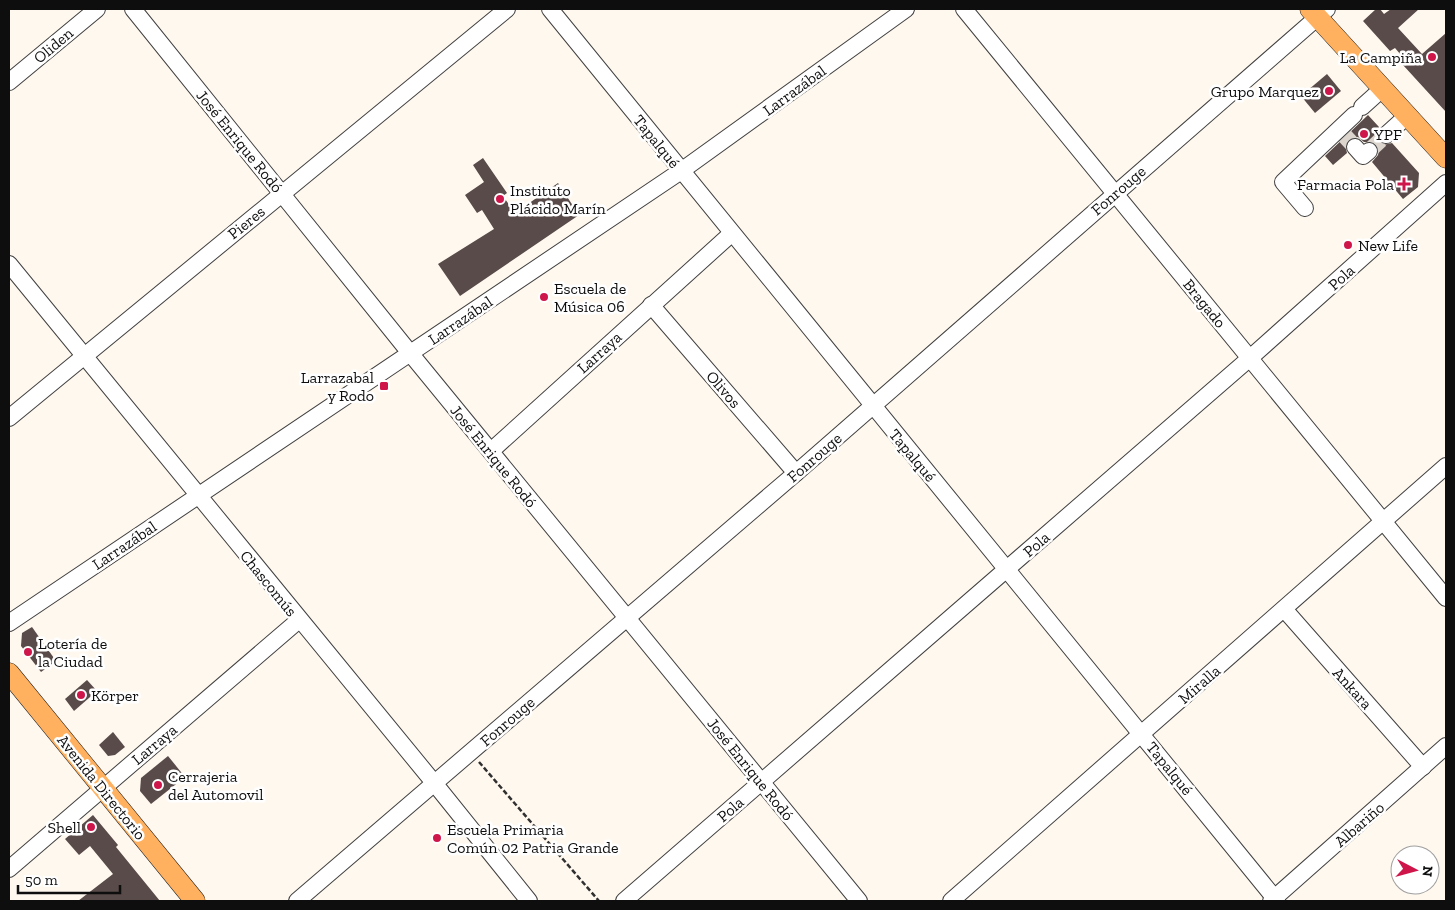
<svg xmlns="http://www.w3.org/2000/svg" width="1455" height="910" viewBox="0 0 1455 910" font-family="'Zilla Slab',serif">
  <rect width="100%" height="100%" fill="#fff8ef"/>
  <g fill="#584b49">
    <polygon points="1376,9 1380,9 1384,14 1391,9 1419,9 1398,28 1422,54 1446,33 1446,112 1403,65 1407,62 1395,48 1390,51 1363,21"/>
    <polygon points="1327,74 1341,91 1315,113 1301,96"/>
    <polygon points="1368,115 1379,127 1376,132 1378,141 1383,145 1392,143 1419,173 1418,187 1403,199 1372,162 1378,155 1379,150 1373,142 1364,142 1358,137 1349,139 1345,144 1347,153 1333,165 1325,156"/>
    <polygon points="483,158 507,193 503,196 515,213 558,183 579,215 460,296 438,264 494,229 482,210 477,213 465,195 484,182 473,165"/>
    <polygon points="32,627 56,661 41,672 21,646 22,633"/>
    <polygon points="87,680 97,691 74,711 65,699"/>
    <polygon points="113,732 125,747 115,755 108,756 99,745"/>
    <polygon points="168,756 185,777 151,804 140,791 141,778"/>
    <polygon points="93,815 118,845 116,847 160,901 78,901 113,874 90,846 79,855 65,839"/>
  </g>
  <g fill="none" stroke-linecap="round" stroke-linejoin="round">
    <g stroke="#dbd5cd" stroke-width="16" stroke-dasharray="16 8" stroke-linecap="butt">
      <polyline points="1343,134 1355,147"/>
      <polyline points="1369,151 1386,135"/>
    </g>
    <defs>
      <g id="minor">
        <polyline points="133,9 410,353 859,901"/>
        <polyline points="550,9 1277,901"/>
        <polyline points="964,9 1446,598"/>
        <polyline points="9,82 97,9"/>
        <polyline points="1362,107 1382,89"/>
        <polyline points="1386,135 1407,116"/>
        <polyline points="1355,147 1363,156 1369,151"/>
        <polyline points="1305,208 1283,182 1354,115"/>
        <polyline points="9,264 435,784 529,901"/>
        <polyline points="651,305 796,473"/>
        <polyline points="9,418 507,9"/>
        <polyline points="491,451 731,234"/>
        <polyline points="1284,609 1423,767"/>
        <polyline points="9,623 681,171 906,9"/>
        <polyline points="9,869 299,620"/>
        <polyline points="297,901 796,473 1327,9"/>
        <polyline points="624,901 1250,358 1446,183"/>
        <polyline points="951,901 1446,466"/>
        <polyline points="1271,901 1446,746"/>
      </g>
      <g id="major">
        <polyline points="1310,9 1446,158"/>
        <polyline points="9,673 195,901"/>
      </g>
    </defs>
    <use href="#minor" stroke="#414141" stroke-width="18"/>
    <use href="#major" stroke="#1f1f1f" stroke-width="21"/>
    <polyline stroke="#303030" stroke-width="2.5" stroke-dasharray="5 2.5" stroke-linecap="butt" points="479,762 599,901"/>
    <use href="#minor" stroke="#fff" stroke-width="16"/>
    <use href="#major" stroke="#ffb15f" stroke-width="20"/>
  </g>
  <g fill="#ce164b" stroke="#fff" stroke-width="2">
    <circle cx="1432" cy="57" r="5"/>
    <circle cx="1329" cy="91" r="5"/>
    <circle cx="1364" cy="134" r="5"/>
    <path d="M1401.5 176.5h5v5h5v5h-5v5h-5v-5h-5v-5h5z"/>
    <circle cx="500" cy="199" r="5"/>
    <circle cx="1348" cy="245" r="5"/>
    <circle cx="544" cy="297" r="5"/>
    <rect x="379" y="381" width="10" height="10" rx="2.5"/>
    <circle cx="28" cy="652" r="5"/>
    <circle cx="81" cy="695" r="5"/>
    <circle cx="158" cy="785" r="5"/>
    <circle cx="91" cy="827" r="5"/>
    <circle cx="437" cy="838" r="5"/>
  </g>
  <g text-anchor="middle" stroke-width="5" stroke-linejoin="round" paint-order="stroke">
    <g font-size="16" fill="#0e0e0e" stroke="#fff">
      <text transform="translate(53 45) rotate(-40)" y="6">Oliden</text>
      <text transform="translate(794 90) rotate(-36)" y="6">Larrazábal</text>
      <text transform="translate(240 141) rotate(51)" y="6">José Enrique Rodó</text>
      <text transform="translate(657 141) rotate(51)" y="6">Tapalqué</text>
      <text transform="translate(1118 190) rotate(-41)" y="6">Fonrouge</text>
      <text transform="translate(246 222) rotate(-39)" y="6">Pieres</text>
      <text transform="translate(1341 277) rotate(-42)" y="6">Pola</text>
      <text transform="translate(1205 303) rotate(51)" y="6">Bragado</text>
      <text transform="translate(460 320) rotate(-34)" y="6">Larrazábal</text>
      <text transform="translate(599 352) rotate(-42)" y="6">Larraya</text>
      <text transform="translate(724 389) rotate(49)" y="6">Olivos</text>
      <text transform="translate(913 455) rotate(50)" y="6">Tapalqué</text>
      <text transform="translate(494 456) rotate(51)" y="6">José Enrique Rodó</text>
      <text transform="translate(814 457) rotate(-41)" y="6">Fonrouge</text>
      <text transform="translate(1036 544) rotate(-41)" y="6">Pola</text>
      <text transform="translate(124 545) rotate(-34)" y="6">Larrazábal</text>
      <text transform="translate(269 583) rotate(51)" y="6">Chascomús</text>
      <text transform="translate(1199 684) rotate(-41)" y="6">Miralla</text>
      <text transform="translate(1353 688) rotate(48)" y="6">Ankara</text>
      <text transform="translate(507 721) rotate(-41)" y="6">Fonrouge</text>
      <text transform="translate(154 744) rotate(-40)" y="6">Larraya</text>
      <text transform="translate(1170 768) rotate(51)" y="6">Tapalqué</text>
      <text transform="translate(751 769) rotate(51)" y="6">José Enrique Rodó</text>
      <text transform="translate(102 787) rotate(51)" y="6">Avenida Directorio</text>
      <text transform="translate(730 809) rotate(-41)" y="6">Pola</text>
      <text transform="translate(1359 824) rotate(-41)" y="6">Albariño</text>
    </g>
    <g font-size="16" fill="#0e0e0e" stroke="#fff" text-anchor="start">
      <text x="1422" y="63" text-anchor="end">La Campiña</text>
      <text x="1319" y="97" text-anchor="end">Grupo Marquez</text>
      <text x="1374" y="140">YPF</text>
      <text x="1394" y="190" text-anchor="end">Farmacia Pola</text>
      <text x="510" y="196">Instituto<tspan x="510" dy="18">Plácido Marín</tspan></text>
      <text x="1358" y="251">New Life</text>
      <text x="554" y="294">Escuela de<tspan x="554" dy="18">Música 06</tspan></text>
      <text x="374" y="383" text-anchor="end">Larrazabal<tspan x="374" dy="18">y Rodo</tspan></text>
      <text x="38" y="649">Lotería de<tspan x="38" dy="18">la Ciudad</tspan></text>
      <text x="91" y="701">Körper</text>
      <text x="168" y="782">Cerrajeria<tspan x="168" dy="18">del Automovil</tspan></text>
      <text x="81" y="833" text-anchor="end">Shell</text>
      <text x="447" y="835">Escuela Primaria<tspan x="447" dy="18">Común 02 Patria Grande</tspan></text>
    </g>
  </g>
  <rect width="1455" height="910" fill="none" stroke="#0e0e0e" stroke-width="20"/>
  <g transform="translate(1415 870) rotate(96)"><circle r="24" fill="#ffffff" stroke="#9f9f9f"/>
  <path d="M0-4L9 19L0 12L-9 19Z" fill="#ce164b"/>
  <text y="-8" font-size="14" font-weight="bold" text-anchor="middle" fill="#0e0e0e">N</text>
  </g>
  <path d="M18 885v8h102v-8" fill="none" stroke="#0e0e0e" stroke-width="2.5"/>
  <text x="25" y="885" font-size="15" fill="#0e0e0e" stroke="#ffffff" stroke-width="4" paint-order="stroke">50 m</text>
</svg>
